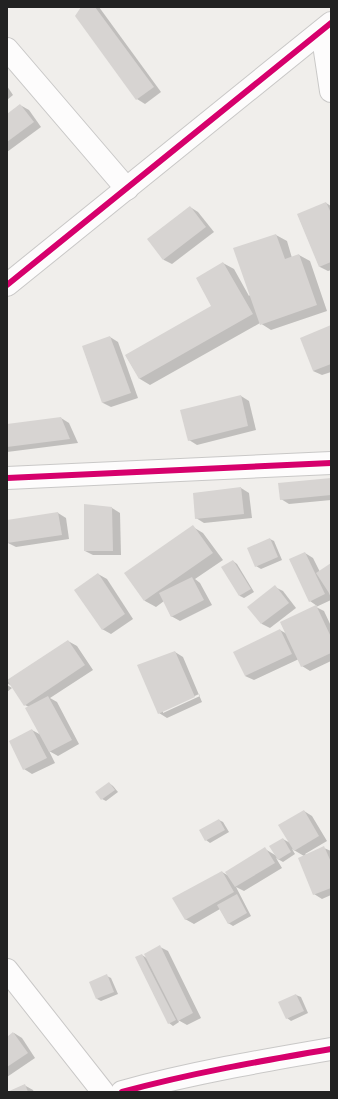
<svg xmlns="http://www.w3.org/2000/svg" width="338" height="1099" viewBox="0 0 338 1099" font-family="Overpass,sans-serif">
  <rect width="100%" height="100%" fill="#f0eeeb"/>
  <g fill="#0003" fill-rule="evenodd">
    <polygon points="82,7 99,7 161,92 145,104 137,99"/>
    <polygon points="7,86 13,95 7,100"/>
    <polygon points="20,105 29,110 41,127 7,152 7,115"/>
    <polygon points="326,203 331,206 331,270 328,271 320,267 298,215"/>
    <polygon points="190,207 198,212 214,232 172,264 164,260 148,239"/>
    <polygon points="276,235 287,241 292,258 299,255 310,261 327,311 271,330 260,323 150,385 140,379 126,356 213,306 223,263 234,269 249,296 250,295"/>
    <polygon points="331,326 331,372 322,375 313,371"/>
    <polygon points="110,337 118,342 138,398 111,407 103,403 83,347"/>
    <polygon points="241,396 249,401 256,430 197,445 189,440"/>
    <polygon points="61,418 69,423 78,443 7,452 7,425"/>
    <polygon points="331,479 331,500 289,504 281,499"/>
    <polygon points="241,488 249,493 252,518 204,523 196,518"/>
    <polygon points="112,508 120,513 121,555 93,555 85,551"/>
    <polygon points="58,513 66,518 69,539 16,547 8,543 7,521"/>
    <polygon points="193,527 203,533 223,560 195,579 200,583 212,605 180,621 171,616 164,601 156,607 145,601 126,573"/>
    <polygon points="270,539 274,541 282,560 261,569 256,566"/>
    <polygon points="305,553 313,558 320,572 331,564 331,592 329,591 331,600 316,607 324,611 331,626 331,661 310,671 302,666 299,659 254,680 245,676 280,630 287,634 281,623 317,606 310,601"/>
    <polygon points="233,561 237,564 254,592 244,598 240,596 223,567"/>
    <polygon points="98,574 107,579 133,619 111,634 102,629"/>
    <polygon points="275,587 283,591 296,608 270,628 262,624 249,607"/>
    <polygon points="68,641 77,646 93,670 50,698 57,702 79,744 58,756 49,751 55,763 32,774 24,769 32,730 41,735 29,707 25,705 12,686 7,683 7,681"/>
    <path d="M175,652L183,657L202,702L167,718L159,713ZM199,694L200,696L163,713V711Z"/>
    <polygon points="7,685 12,688 7,692"/>
    <polygon points="109,783 113,786 118,792 106,801 102,799"/>
    <polygon points="304,811 312,816 327,841 305,854 306,855 324,848 331,851 331,895 322,899 314,894 304,856 292,849 295,854 283,862 276,858 282,868 244,891 236,887 251,916 233,926 228,923 220,909 194,924 185,919 222,872 229,876 265,849 275,855 283,839 290,843"/>
    <polygon points="219,820 223,822 229,832 210,843 206,840"/>
    <polygon points="160,947 168,951 201,1018 187,1025 178,1020 179,1022 173,1026 169,1023 142,955 148,959"/>
    <polygon points="107,976 111,978 118,994 101,1001 97,999"/>
    <polygon points="296,995 301,997 308,1013 291,1021 287,1018"/>
    <polygon points="14,1033 22,1038 35,1058 7,1077 7,1037"/>
    <polygon points="24,1085 33,1090 34,1092 9,1092"/>
  </g>
  <g fill="#d7d4d2">
    <polygon points="81,7 95,7 154,87 136,100 75,16"/>
    <polygon points="20,104 34,122 7,142 7,114"/>
    <polygon points="326,202 331,213 331,262 319,267 297,214"/>
    <polygon points="190,206 206,227 163,260 147,239"/>
    <polygon points="276,234 285,259 299,254 317,305 260,325 233,248"/>
    <polygon points="223,262 253,314 139,379 125,355 211,306 196,278"/>
    <polygon points="331,325 331,364 313,371 300,338"/>
    <polygon points="110,336 131,393 102,403 82,346"/>
    <polygon points="241,395 248,426 188,441 180,410"/>
    <polygon points="61,417 70,439 7,447 7,424"/>
    <polygon points="331,478 331,495 280,500 278,483"/>
    <polygon points="241,487 244,514 195,519 193,493"/>
    <polygon points="84,504 112,507 113,551 84,551"/>
    <polygon points="58,512 62,535 7,543 7,520"/>
    <polygon points="193,525 213,553 144,601 124,573"/>
    <polygon points="270,538 278,557 255,567 247,548"/>
    <polygon points="305,552 325,594 309,602 289,559"/>
    <polygon points="233,560 251,589 239,596 221,567"/>
    <polygon points="331,563 331,592 329,593 316,573"/>
    <polygon points="98,573 125,614 102,630 74,590"/>
    <polygon points="192,577 204,600 171,617 159,593"/>
    <polygon points="275,585 289,603 261,624 247,607"/>
    <polygon points="316,605 331,637 331,653 301,667 280,622"/>
    <polygon points="280,629 292,654 245,676 233,652"/>
    <polygon points="68,640 85,665 24,706 7,680"/>
    <polygon points="175,651 195,697 158,714 137,665"/>
    <polygon points="48,696 72,740 49,752 25,708"/>
    <polygon points="32,729 47,758 23,770 9,741"/>
    <polygon points="109,782 115,790 101,800 95,792"/>
    <polygon points="304,810 319,836 294,851 278,825"/>
    <polygon points="219,819 225,830 205,841 199,830"/>
    <polygon points="283,838 291,852 278,860 269,846"/>
    <polygon points="324,846 331,862 331,888 313,895 298,858"/>
    <polygon points="265,847 275,863 235,887 225,872"/>
    <polygon points="222,871 234,892 185,920 172,898"/>
    <polygon points="237,894 247,913 228,924 217,905"/>
    <polygon points="160,945 193,1013 178,1021 144,954"/>
    <polygon points="142,954 176,1020 168,1024 135,957"/>
    <polygon points="107,974 114,992 96,999 89,982"/>
    <polygon points="296,994 304,1011 286,1019 278,1002"/>
    <polygon points="13,1032 28,1053 7,1067 7,1037"/>
    <polygon points="25,1084 28,1092 7,1092"/>
  </g>
  <g fill="none" stroke-linecap="round" stroke-linejoin="round">
    <defs>
      <g id="street">
        <polyline points="322,31 331,91"/>
        <polyline points="7,49 127,189"/>
        <polyline points="7,285 331,23"/>
        <polyline points="7,478 331,463"/>
        <polyline points="7,970 103,1092"/>
        <path d="M122,1092C191,1073 261,1061 331,1049"/>
      </g>
    </defs>
    <use href="#street" stroke="#c9c8c7" stroke-width="24"/>
    <use href="#street" stroke="#fdfcfc" stroke-width="22"/>
    <defs>
      <g id="cycleway">
        <polyline points="7,285 331,23"/>
        <polyline points="7,478 331,463"/>
        <path d="M122,1092C191,1073 261,1061 331,1049"/>
      </g>
    </defs>
    <use href="#cycleway" stroke="#fff" stroke-width="8"/>
    <use href="#cycleway" stroke="#d6006c" stroke-width="6"/>
  </g>
  <rect width="338" height="1099" fill="none" stroke="#222222" stroke-width="16"/>
</svg>
